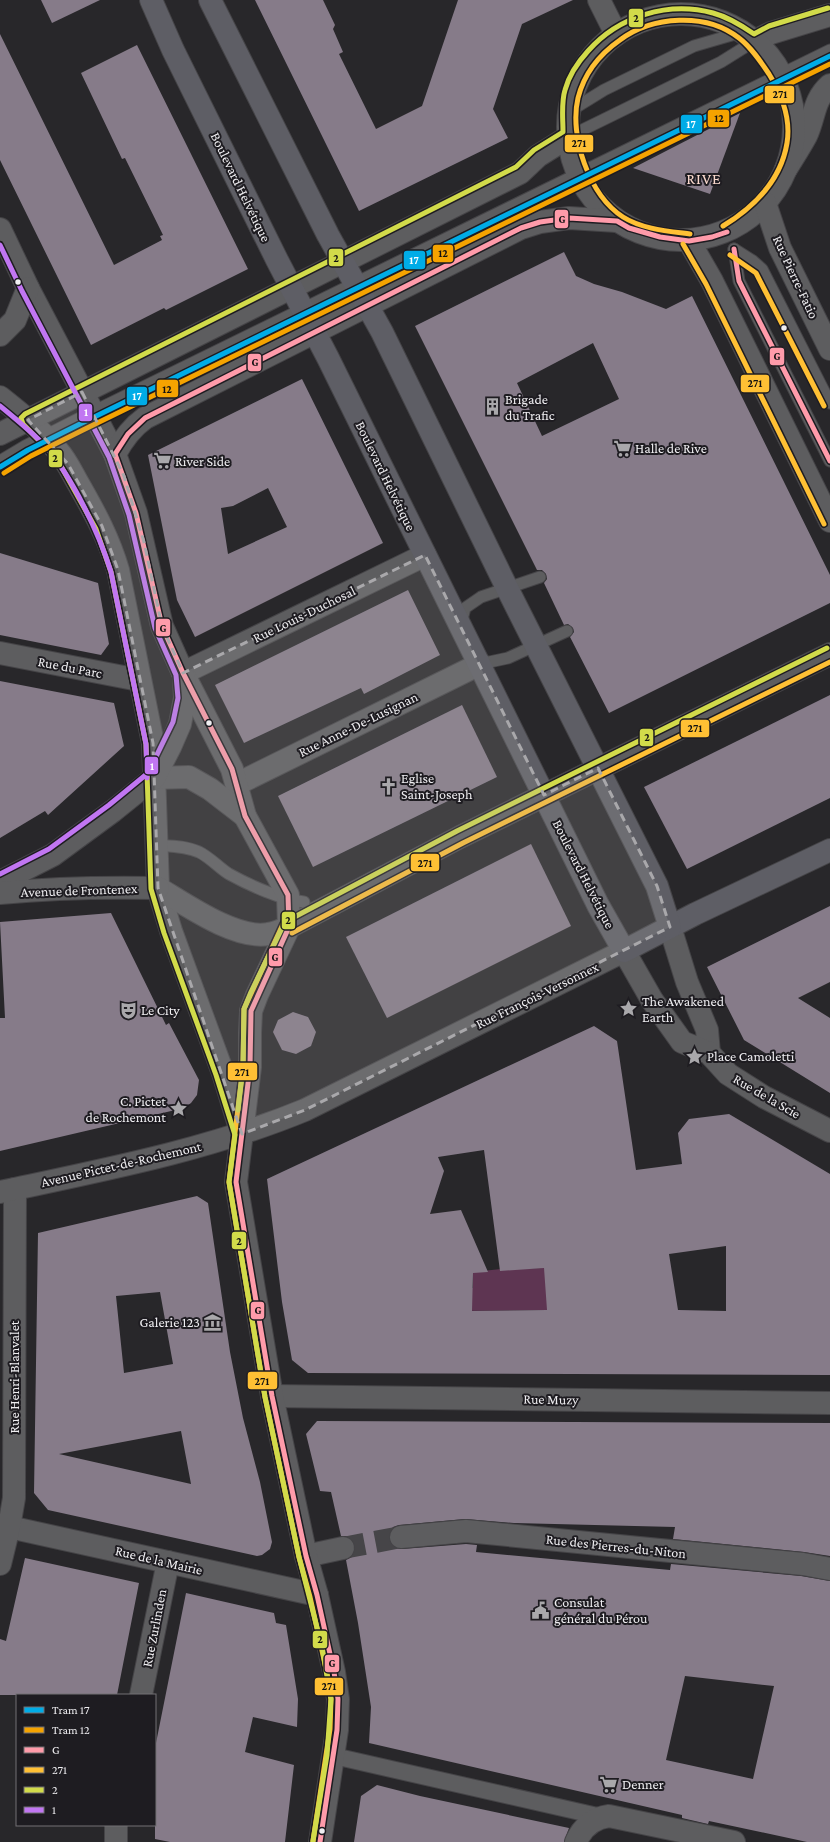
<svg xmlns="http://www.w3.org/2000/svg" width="830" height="1842" viewBox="0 0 830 1842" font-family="'Crimson Pro',serif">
  <rect width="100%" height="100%" fill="#28272a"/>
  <polygon fill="#5e3552" points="544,1268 560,1310 458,1311 458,1288 473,1288 473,1272 501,1269"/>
  <g fill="#867b89" fill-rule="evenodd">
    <polygon points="41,0 100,0 52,23"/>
    <polygon points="255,0 323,0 335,25 333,29 343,52 339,54 376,129 422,106 458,0 573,0 522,24 493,109 508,138 359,211"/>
    <polygon points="0,34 114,265 162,240 160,236 163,235 125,158 122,159 81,73 137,45 248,269 166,310 164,308 91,345 0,160"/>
    <polygon points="740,113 710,194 633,168"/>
    <path d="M564,252L576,276L594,284L622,292L666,309L692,296L830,575V603L609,713L570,637L574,632L573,628L568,624L564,625L544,583L547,579L546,574L542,570H537L415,326ZM593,343L619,399L542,436L517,383Z"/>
    <path d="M302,379L383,543L195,637L177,600L148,455ZM268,488L287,527L228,554L221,508L233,506Z"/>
    <polygon points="0,553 98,583 109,644 101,655 0,635"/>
    <polygon points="408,590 440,655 364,694 361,688 244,743 215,685"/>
    <polygon points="0,681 114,703 124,746 48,815 45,811 0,838"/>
    <polygon points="830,695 830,798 687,869 644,787"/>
    <polygon points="462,705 497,777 313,867 278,796"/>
    <polygon points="531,844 571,926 387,1018 346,937"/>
    <polygon points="830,906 830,982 798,998 830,1018 830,1093 744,1040 707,967"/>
    <polygon points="111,913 166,1025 169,1023 199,1080 197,1095 191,1103 184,1108 0,1151 0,1018 5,1018 0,922"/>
    <polygon points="293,1012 308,1017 316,1032 311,1046 296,1054 282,1050 273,1032 278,1020"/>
    <path d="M594,1026L617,1041L636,1170L682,1164L678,1133L689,1119L729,1114L830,1174V1375L308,1373L292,1360L282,1302L267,1179ZM484,1150L500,1271L544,1268L547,1310L472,1311L473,1273L488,1272L461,1210L430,1214L444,1171L438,1157ZM726,1246V1311L678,1310L669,1254Z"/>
    <path d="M197,1196L208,1203L230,1352L243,1418L260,1482L272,1542L270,1549L262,1555L257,1556L48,1510L34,1493L38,1233ZM160,1292L173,1364L124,1373L116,1296ZM181,1431L191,1484L59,1454Z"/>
    <path d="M317,1421L830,1423V1556L804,1552L673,1539L675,1527L514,1523L465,1519L399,1525L393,1527L390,1531L389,1538L391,1545L395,1548L402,1549L466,1544L477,1545L476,1552L670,1570L671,1564L801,1576L830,1581V1842H807L709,1821L708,1824L682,1818V1815L369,1743L371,1707L358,1623L346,1560L352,1557L355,1551V1546L352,1539L346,1536H341L331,1492L320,1491L306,1434ZM685,1676L774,1686L753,1779L666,1760Z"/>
    <polygon points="25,1558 139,1583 117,1695 0,1695 0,1639 6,1641"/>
    <polygon points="186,1593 274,1613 276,1623 286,1625 298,1699 297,1727 253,1717 245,1752 294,1765 285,1842 170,1842 155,1839 155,1748"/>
    <polygon points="377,1785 420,1796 569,1828 564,1842 354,1842 361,1796"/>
  </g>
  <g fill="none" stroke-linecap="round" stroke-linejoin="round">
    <polyline stroke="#464548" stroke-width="22" stroke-dasharray="22 11" stroke-linecap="butt" points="343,1548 401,1537"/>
    <defs>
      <g id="service">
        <polyline points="570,111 604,90 694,46 742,32"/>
        <polyline points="570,136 721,62 753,42"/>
        <polyline points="734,249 739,281 830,461"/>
        <polyline points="734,249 753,261 762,269 830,403"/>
        <polyline points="0,461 25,446 74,421 830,50"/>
        <polyline points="461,624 465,608 481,597 540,577"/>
        <polyline points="480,664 508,658 567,631"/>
        <path d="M157,845C171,846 186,846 199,852C211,858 219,868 229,874C249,885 282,900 304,902"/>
      </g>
      <polyline id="pedestrian" points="334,1756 602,1817"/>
      <g id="minor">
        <polyline points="753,42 771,33 830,15"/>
        <path d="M786,169C793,158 800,147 806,136C815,117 813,100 830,85"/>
        <polyline points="0,434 28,420"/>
        <polyline points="0,653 139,680"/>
        <polyline points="183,673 425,555"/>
        <polyline points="237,784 480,664"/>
        <polyline points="272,1396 830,1403"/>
        <polyline points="0,1525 317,1595"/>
        <polyline points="401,1537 466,1531 803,1564 830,1569"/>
        <polyline points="306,1556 343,1548"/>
        <polyline points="0,1564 9,1527 14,1498 15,1189"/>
        <polyline points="141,1695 168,1562"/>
        <polyline points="116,1825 116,1842"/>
        <path d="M576,1842C582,1827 594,1818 609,1816L734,1842"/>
      </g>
      <g id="tertiary">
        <polyline points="599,0 616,34"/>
        <circle cx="681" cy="127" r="113"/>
        <polyline points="765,203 780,248 830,349"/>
        <polyline points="0,229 28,288 115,454 136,513 162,626 183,673 232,769 245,816 288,895 289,927 257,995 251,1011 250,1033 250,1067 236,1182 272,1396 306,1556 317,1595 334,1672 338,1699 337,1730 320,1842"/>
        <polyline points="689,241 712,281 830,521"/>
        <polyline points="0,335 15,320 28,288"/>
        <path d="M0,397C20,413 42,430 58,451C67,461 72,473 79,485C95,513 109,539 118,570L153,743L158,888L171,931L223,1073L239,1125"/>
        <polyline points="28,420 496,185 520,173 538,156 570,136"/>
        <path d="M115,454C123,439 131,428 145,418L521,228L540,222L569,218L617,221"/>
        <polyline points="154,778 189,777 210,789 245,816"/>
        <polyline points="0,882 53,855 113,811 154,778 170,747 180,724 185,698 184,678"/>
        <path d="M158,888C185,904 236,940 268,934C275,933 282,930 289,927L460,837L830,654"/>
        <path d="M0,893C53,888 106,887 158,888"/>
      </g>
      <g id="secondary">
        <polyline points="670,927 687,982 707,1030 709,1053"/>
        <path d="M0,1192C103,1170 208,1150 305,1110L624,951L652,1000L682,1042L709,1053L728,1074L764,1097L830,1131"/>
      </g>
      <g id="primary">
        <polyline points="151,0 173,50 277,260 328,358 598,905 624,951 695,914 830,850"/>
        <polyline points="210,0 328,235 382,332 507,588 657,886 670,927"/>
      </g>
    </defs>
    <use href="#service" stroke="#454447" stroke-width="13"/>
    <use href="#pedestrian" stroke="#454447" stroke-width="18"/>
    <use href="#minor" stroke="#454447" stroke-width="24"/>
    <use href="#tertiary" stroke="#454447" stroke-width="24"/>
    <use href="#secondary" stroke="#454447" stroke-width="24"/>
    <use href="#primary" stroke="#454447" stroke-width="24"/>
    <use href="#service" stroke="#5d5d5f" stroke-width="11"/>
    <use href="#pedestrian" stroke="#5d5d5f" stroke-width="16"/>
    <use href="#minor" stroke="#5d5d5f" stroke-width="22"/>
    <use href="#tertiary" stroke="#5d5d5f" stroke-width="22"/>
    <use href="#secondary" stroke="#5d5d5f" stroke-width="22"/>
    <use href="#primary" stroke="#5e5e65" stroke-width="22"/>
    <defs>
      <g id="bus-1">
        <polyline points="734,249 739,281 830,461"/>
        <polyline points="115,454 136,513 162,626 183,673 232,769 245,816 288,895 289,927 251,1011 250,1067 236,1182 272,1396 306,1556 317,1595 334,1672 338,1699 337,1730 320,1842"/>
        <polyline points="115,454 128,434 145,418 521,228 540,222 569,218 617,221 629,228 660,237 689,241 712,237 727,232"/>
      </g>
      <g id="bus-2">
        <path d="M690,234C667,231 642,229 623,217C589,195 569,136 578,98C584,74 600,54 620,40C652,16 706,12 739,38C751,47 761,62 769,74C782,95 791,119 787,143C781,180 754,207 723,226"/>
        <polyline points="683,244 706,284 824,524"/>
        <polyline points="730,255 756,273 824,406"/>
        <polyline points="283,924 244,1009 243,1067 229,1182 265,1397 299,1557 310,1597 327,1673 331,1699 330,1729 313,1841"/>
        <polyline points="292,933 463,843 830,662"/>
      </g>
      <g id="bus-3">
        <polyline points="238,1110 243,1067 244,1009 251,992 285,922 457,831 827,648"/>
        <path d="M313,1841L327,1755L331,1699L322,1647L299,1557L265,1397L229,1182L235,1135L216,1075L164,933L151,889L146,744L111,572L96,529L62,468L53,455L23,424L21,418L25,414L516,167L534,150L563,132C563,118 561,103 565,90C569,75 578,62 588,51C619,16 668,1 713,13C728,17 741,25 754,34L769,26L828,8"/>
      </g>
      <g id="bus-4">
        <polyline points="0,245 22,291 109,457 129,515 155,628 176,675 178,698 173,722 148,773 109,805 49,849 0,874"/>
        <path d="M0,406C16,419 32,432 46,447C72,477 99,533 111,572L146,744L147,778"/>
      </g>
    </defs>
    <use href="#bus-1" stroke="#1e1c21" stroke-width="8"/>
    <use href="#bus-2" stroke="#1e1c21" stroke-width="8"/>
    <use href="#bus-3" stroke="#1e1c21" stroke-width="8"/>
    <use href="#bus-4" stroke="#1e1c21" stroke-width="8"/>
    <use href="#bus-1" stroke="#ff9baa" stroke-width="5"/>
    <use href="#bus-2" stroke="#ffc034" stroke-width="5"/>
    <use href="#bus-3" stroke="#d2db4a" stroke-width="5"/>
    <use href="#bus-4" stroke="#c176f2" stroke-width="5"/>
    <defs>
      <polyline id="tram-1" points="0,467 28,450 80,424 830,56"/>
      <polyline id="tram-2" points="4,473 31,456 83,430 830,64"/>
    </defs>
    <use href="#tram-1" stroke="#1e1c21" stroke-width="8"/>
    <use href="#tram-2" stroke="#1e1c21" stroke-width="8"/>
    <use href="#tram-1" stroke="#00ace7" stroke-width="5"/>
    <use href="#tram-2" stroke="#f5a300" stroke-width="5"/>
  </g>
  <path fill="#a9a8ab" fill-opacity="0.2" stroke="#a9a8ab" stroke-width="3" stroke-dasharray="8 5" stroke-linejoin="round" d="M82,392L124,476L144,542L162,626L183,673L425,555L544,795L598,768L657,886L670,927L305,1110L242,1134L158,888L153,743L118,570L102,526L68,464L28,420Z"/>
  <defs>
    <symbol id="building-bare" viewBox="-9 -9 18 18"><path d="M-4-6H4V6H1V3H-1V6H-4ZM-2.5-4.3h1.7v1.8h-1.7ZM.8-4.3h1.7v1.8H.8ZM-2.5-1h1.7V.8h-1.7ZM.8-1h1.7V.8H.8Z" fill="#a9a8ab" stroke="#1e1c21" stroke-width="2.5" paint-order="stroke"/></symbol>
    <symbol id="supermarket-bare" viewBox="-9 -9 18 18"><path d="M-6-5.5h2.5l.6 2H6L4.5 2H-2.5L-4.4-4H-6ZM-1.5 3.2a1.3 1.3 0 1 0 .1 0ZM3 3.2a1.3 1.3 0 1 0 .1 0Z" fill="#a9a8ab" stroke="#1e1c21" stroke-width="2.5" paint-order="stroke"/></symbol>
    <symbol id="church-bare" viewBox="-9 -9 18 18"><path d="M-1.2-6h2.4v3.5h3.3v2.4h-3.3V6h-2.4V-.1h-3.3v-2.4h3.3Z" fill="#a9a8ab" stroke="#1e1c21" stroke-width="2.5" paint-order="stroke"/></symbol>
    <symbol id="sight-bare" viewBox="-9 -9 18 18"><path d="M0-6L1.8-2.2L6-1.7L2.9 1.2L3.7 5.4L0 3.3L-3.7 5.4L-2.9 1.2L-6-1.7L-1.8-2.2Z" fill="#a9a8ab" stroke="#1e1c21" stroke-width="2.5" paint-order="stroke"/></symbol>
    <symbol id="theatre-bare" viewBox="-9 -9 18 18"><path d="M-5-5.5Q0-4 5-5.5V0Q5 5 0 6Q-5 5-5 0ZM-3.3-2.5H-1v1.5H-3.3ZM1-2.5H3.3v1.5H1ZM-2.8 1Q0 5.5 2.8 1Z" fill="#a9a8ab" stroke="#1e1c21" stroke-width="2.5" paint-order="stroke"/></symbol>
    <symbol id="museum-bare" viewBox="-9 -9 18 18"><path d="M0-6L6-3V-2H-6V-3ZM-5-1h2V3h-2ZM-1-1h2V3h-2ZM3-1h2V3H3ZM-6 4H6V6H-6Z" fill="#a9a8ab" stroke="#1e1c21" stroke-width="2.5" paint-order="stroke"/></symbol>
    <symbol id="civic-bare" viewBox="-9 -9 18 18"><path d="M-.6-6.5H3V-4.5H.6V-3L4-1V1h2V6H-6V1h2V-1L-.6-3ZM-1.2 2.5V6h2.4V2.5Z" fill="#a9a8ab" stroke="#1e1c21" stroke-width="2.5" paint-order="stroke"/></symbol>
  </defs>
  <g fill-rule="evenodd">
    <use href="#building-bare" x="480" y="394" width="25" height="25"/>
    <use href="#supermarket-bare" x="610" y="436" width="25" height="25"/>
    <use href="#supermarket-bare" x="150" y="448" width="25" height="25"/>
    <use href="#church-bare" x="376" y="774" width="25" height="25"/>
    <use href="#sight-bare" x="616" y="996" width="25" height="25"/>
    <use href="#theatre-bare" x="116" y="998" width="25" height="25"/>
    <use href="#sight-bare" x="682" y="1044" width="25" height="25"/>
    <use href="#sight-bare" x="166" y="1096" width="25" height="25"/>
    <use href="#museum-bare" x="200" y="1310" width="25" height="25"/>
    <use href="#civic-bare" x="528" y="1598" width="25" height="25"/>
    <use href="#supermarket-bare" x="596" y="1772" width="25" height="25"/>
  </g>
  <g fill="#efeef1" stroke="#1e1c21" stroke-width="1.5">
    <circle cx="18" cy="282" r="3.5"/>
    <circle cx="784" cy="328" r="3.5"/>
    <circle cx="209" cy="723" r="3.5"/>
    <circle cx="322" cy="1831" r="3.5"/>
  </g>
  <g text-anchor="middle" stroke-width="4" stroke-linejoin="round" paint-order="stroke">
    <g font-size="14" fill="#efeef1" stroke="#1e1c21">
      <text transform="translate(241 187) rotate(64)" y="5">Boulevard Helvétique</text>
      <text transform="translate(796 277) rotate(65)" y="5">Rue Pierre-Fatio</text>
      <text transform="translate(386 476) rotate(64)" y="5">Boulevard Helvétique</text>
      <text transform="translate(304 614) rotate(-26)" y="5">Rue Louis-Duchosal</text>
      <text transform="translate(70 667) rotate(11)" y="5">Rue du Parc</text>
      <text transform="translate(358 724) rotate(-26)" y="5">Rue Anne-De-Lusignan</text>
      <text transform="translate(584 874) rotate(63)" y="5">Boulevard Helvétique</text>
      <text transform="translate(79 890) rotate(-2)" y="5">Avenue de Frontenex</text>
      <text transform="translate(537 995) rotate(-26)" y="5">Rue François-Versonnex</text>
      <text transform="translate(767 1096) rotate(30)" y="5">Rue de la Scie</text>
      <text transform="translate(121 1164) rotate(-13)" y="5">Avenue Pictet-de-Rochemont</text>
      <text transform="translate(14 1377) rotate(-90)" y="5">Rue Henri-Blanvalet</text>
      <text transform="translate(551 1399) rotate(1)" y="5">Rue Muzy</text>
      <text transform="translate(616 1546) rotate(6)" y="5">Rue des Pierres-du-Niton</text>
      <text transform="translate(159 1560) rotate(13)" y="5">Rue de la Mairie</text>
      <text transform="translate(154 1628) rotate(-79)" y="5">Rue Zurlinden</text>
    </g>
    <g font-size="14" fill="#efeef1" stroke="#1e1c21" text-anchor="start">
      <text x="505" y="404">Brigade<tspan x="505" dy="16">du Trafic</tspan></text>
      <text x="635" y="453">Halle de Rive</text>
      <text x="175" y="466">River Side</text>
      <text x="401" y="783">Eglise<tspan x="401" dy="16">Saint-Joseph</tspan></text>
      <text x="642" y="1006">The Awakened<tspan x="642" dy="16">Earth</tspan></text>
      <text x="141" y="1015">Le City</text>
      <text x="707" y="1061">Place Camoletti</text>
      <text x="166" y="1106" text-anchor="end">C. Pictet<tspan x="166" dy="16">de Rochemont</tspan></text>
      <text x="200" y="1327" text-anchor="end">Galerie 123</text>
      <text x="554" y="1607">Consulat<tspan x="554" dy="16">général du Pérou</tspan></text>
      <text x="622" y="1789">Denner</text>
    </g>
    <g font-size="16" letter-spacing="1" fill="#fad9cd" stroke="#1e1c21">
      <text x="704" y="184">RIVE</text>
    </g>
  </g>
  <g stroke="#1e1c21" stroke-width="1.5">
    <rect x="628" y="8" width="16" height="20" rx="4" fill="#d2db4a"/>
    <rect x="764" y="85" width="31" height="19" rx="4" fill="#ffc034"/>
    <rect x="707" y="109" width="23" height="19" rx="4" fill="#f5a300"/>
    <rect x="680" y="114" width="23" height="20" rx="4" fill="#00ace7"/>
    <rect x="564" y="134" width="30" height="19" rx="4" fill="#ffc034"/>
    <rect x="554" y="209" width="15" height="20" rx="4" fill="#ff9baa"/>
    <rect x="432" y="244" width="22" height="19" rx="4" fill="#f5a300"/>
    <rect x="328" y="248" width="16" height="19" rx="4" fill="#d2db4a"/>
    <rect x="403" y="250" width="23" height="20" rx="4" fill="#00ace7"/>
    <rect x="769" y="347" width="16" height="19" rx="4" fill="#ff9baa"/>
    <rect x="247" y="353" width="15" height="19" rx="4" fill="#ff9baa"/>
    <rect x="740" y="374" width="30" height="19" rx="4" fill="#ffc034"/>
    <rect x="156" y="379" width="23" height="19" rx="4" fill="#f5a300"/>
    <rect x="126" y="386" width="22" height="20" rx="4" fill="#00ace7"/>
    <rect x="78" y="403" width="15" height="19" rx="4" fill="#c176f2"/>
    <rect x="48" y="449" width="15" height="19" rx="4" fill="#d2db4a"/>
    <rect x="155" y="618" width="16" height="19" rx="4" fill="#ff9baa"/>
    <rect x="680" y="719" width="30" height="19" rx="4" fill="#ffc034"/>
    <rect x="639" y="728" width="15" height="19" rx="4" fill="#d2db4a"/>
    <rect x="144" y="756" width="15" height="19" rx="4" fill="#c176f2"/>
    <rect x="410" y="853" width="30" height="19" rx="4" fill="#ffc034"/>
    <rect x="281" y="911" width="15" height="19" rx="4" fill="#d2db4a"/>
    <rect x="268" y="947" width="15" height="20" rx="4" fill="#ff9baa"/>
    <rect x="227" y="1062" width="31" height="19" rx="4" fill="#ffc034"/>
    <rect x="231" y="1231" width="16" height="19" rx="4" fill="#d2db4a"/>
    <rect x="250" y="1301" width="15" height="19" rx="4" fill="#ff9baa"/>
    <rect x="247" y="1371" width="31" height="19" rx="4" fill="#ffc034"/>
    <rect x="312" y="1630" width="16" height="19" rx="4" fill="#d2db4a"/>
    <rect x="324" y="1654" width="16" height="19" rx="4" fill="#ff9baa"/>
    <rect x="314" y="1677" width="30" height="19" rx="4" fill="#ffc034"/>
  </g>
  <g font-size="11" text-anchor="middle" font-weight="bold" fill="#fff">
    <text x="691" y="128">17</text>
    <text x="414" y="264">17</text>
    <text x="137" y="400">17</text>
    <text x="86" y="416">1</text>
    <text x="152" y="770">1</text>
  </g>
  <g font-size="11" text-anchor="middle" font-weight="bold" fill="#111">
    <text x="636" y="22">2</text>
    <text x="780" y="98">271</text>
    <text x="719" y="122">12</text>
    <text x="579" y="147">271</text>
    <text x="562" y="223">G</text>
    <text x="443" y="257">12</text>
    <text x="336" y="262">2</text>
    <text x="777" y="360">G</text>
    <text x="255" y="366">G</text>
    <text x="755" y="387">271</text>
    <text x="167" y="393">12</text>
    <text x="55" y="462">2</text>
    <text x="163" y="632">G</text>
    <text x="695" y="732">271</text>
    <text x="647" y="741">2</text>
    <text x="425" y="867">271</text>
    <text x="288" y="924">2</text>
    <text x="275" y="961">G</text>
    <text x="242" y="1076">271</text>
    <text x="239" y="1245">2</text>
    <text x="258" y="1314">G</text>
    <text x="262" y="1385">271</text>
    <text x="320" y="1643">2</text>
    <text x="332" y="1667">G</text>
    <text x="329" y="1690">271</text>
  </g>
  <rect x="16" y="1694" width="140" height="132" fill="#1e1c21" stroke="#727074"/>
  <rect x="24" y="1707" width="20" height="6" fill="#00ace7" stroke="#727074"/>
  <text x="52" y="1714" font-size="12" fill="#efeef1">Tram 17</text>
  <rect x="24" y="1727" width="20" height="6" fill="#f5a300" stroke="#727074"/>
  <text x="52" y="1734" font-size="12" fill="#efeef1">Tram 12</text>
  <rect x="24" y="1747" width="20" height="6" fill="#ff9baa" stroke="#727074"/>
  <text x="52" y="1754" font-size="12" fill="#efeef1">G</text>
  <rect x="24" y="1767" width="20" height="6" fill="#ffc034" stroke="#727074"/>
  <text x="52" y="1774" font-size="12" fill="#efeef1">271</text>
  <rect x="24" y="1787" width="20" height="6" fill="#d2db4a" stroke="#727074"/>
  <text x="52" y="1794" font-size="12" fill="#efeef1">2</text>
  <rect x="24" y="1807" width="20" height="6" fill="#c176f2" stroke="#727074"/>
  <text x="52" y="1814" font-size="12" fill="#efeef1">1</text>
</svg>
